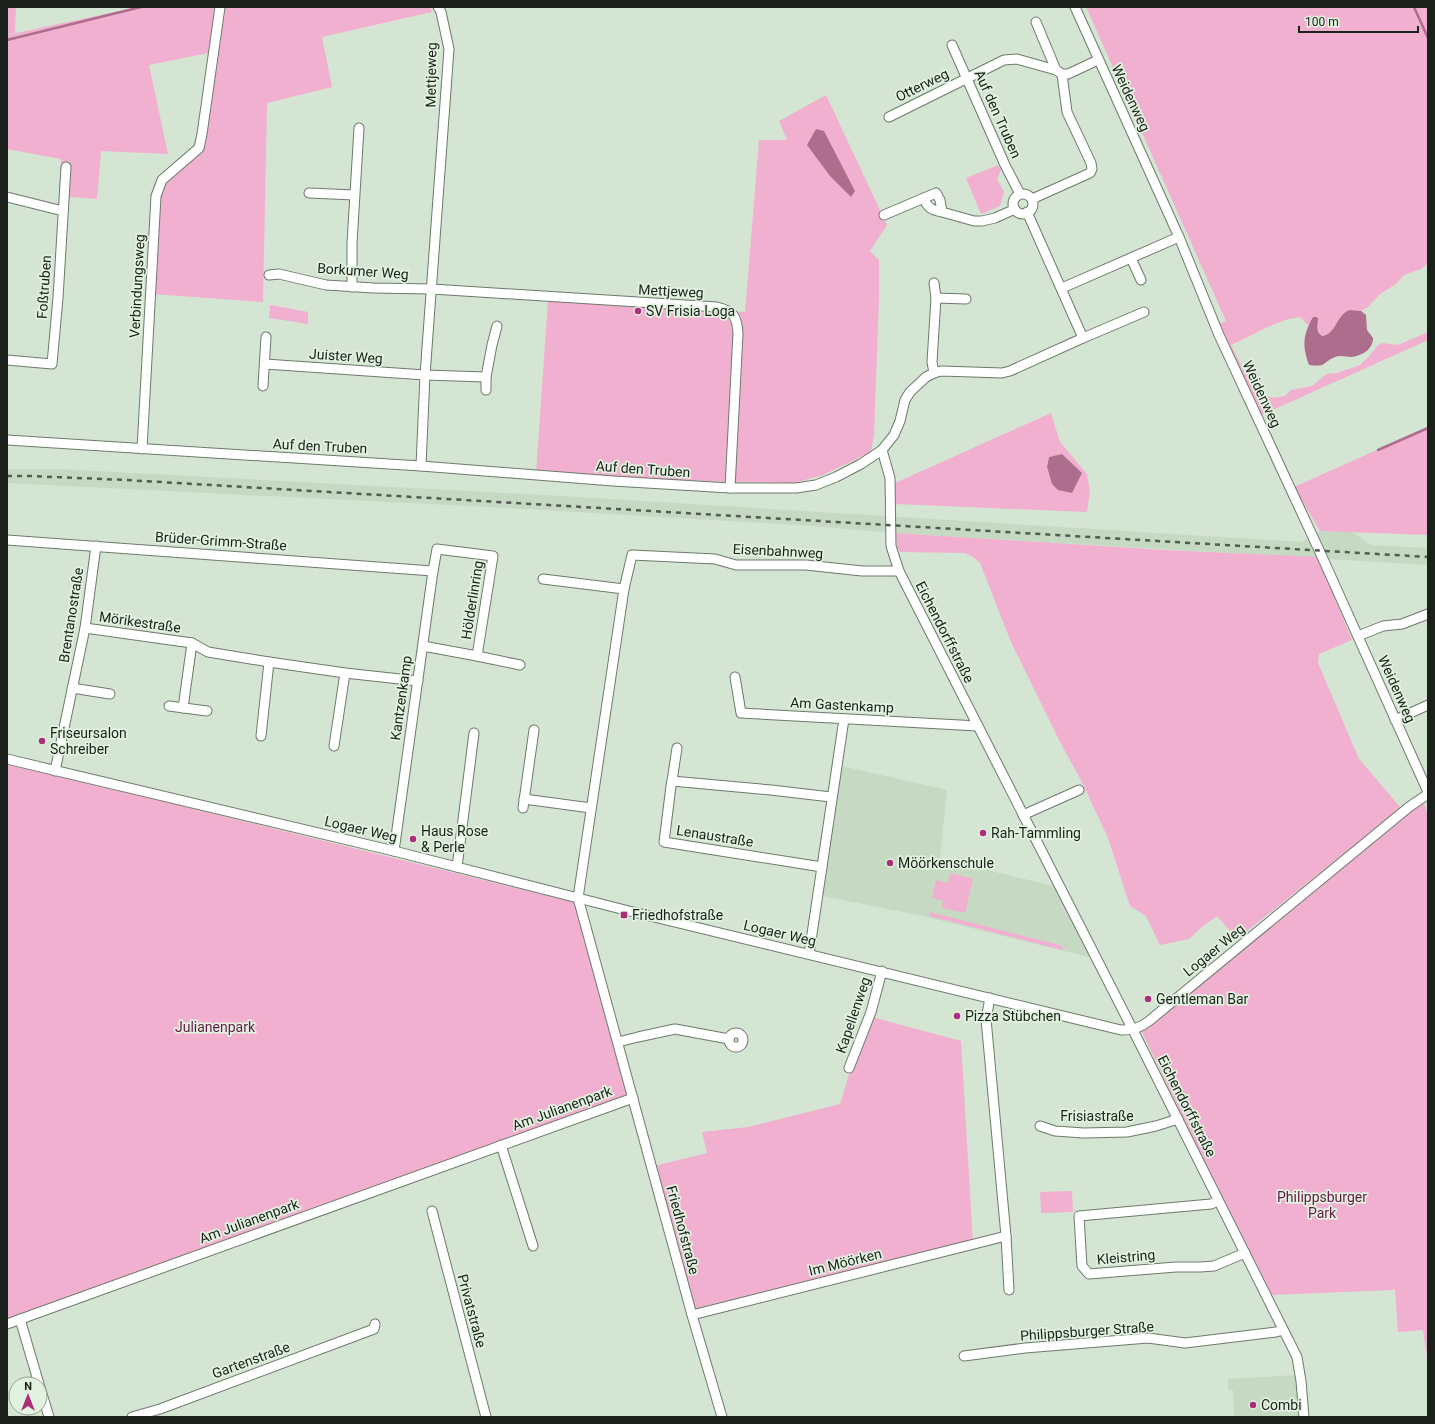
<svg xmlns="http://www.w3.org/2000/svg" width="1435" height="1424" viewBox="0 0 1435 1424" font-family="Roboto,sans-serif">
  <rect width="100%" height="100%" fill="#d5e5d3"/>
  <g fill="#c5d9c3">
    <polygon points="7,469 59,469 545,495 1302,542 1320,531 1352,532 1371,545 1428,548 1428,565 896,533 799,525 489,507 7,483"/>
    <polygon points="837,765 947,790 940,859 1054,886 1093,958 923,916 818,895"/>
    <polygon points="1296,1375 1298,1417 1234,1417 1233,1390 1228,1390 1228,1379"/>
  </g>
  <g fill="#f1b0cf" fill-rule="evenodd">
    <polygon points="7,7 16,7 15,33 7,34"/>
    <polygon points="138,7 430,7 432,12 322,37 332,87 267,103 263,302 152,294 156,196 162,180 199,147 213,52 149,65 168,154 101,151 97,199 59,196 61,159 7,149 7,35"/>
    <path d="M1086,7H1428V263L1421,269L1404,275L1396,284L1380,294L1368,307L1361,311L1352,310L1341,316L1331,333L1322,336C1314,331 1320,323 1316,317H1313L1309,326L1300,317C1276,320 1253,335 1231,345L1246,375L1257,370L1261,383L1256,387L1263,394L1274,398L1285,396L1291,390L1312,386L1326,374L1337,373L1360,365L1371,354L1376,347L1382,343L1398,345L1428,332V340L1257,417L1215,326L1226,321Z"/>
    <polygon points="826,95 887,225 870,251 879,260 879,298 874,435 871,452 823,475 794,483 732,482 615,478 536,473 548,301 745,312 759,140 787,140 779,121"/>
    <polygon points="998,165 1001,170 997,179 1004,192 1000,206 981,214 966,178"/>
    <polygon points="270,305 308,312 308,324 269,318"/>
    <path d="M1051,413L1060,442L1087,474L1090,491L1087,512L895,504V483ZM1062,454L1081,473L1072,493L1052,484L1047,467L1049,457Z"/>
    <polygon points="1428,427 1428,535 1320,531 1294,487"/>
    <polygon points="896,533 1166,550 1318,557 1352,640 1319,654 1318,663 1359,759 1401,808 1237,939 1217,916 1204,925 1189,939 1160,945 1146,916 1130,906 1108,838 1082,782 1061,744 1011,642 980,563 973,557 965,553 900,552 897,547"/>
    <polygon points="7,763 577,903 629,1096 7,1322"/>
    <polygon points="1423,801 1428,814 1428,1363 1423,1330 1398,1332 1395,1290 1268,1295 1141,1030"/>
    <polygon points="950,873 973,879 965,913 942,908 943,901 932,898 936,880 948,883"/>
    <polygon points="930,912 1063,946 1062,950 929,916"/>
    <polygon points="872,1017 961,1041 973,1243 937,1253 695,1309 654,1166 707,1153 702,1132 748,1127 840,1104 850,1071"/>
    <polygon points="1072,1191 1073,1212 1041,1213 1040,1192"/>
  </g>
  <g fill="#ad6e8d">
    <polygon points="816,129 824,131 855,191 851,197 830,176 807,145"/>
    <path d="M1350,310L1361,311L1366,315L1367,330L1373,338C1373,350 1361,356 1351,357C1346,357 1341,355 1335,357C1321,363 1328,367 1309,365C1302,345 1303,335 1313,317H1316L1318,318C1318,324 1315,332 1322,336C1337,334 1336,314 1350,310Z"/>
    <polygon points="1062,454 1082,473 1072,493 1058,490 1052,484 1047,467 1049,457"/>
  </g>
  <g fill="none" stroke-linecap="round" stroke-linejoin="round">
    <g stroke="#ad6e8d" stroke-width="2.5">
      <polyline points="1414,7 1428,38"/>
      <polyline points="7,40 141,7"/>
      <polyline points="1378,450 1428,428"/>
    </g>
    <defs>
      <g id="minor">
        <polyline points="1075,7 1179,237 1219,335 1319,550 1428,792"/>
        <polyline points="1036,22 1056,70"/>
        <polyline points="952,45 1005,165 1020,194"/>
        <polyline points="889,117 1004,60 1017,59 1056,70 1062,74 1068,74 1098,60"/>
        <polyline points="309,193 354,195"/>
        <circle cx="1023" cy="204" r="10"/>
        <polyline points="7,197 63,211"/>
        <polyline points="1032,199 1090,173 1092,169 1091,163 1067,112 1062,74"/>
        <path d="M942,212C932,210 927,208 924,198L936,193L940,200L942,212L974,221H982L995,218L1015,209"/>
        <polyline points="884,215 924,198"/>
        <polyline points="1131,258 1141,280"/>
        <path d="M269,275L279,274L326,285L374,288L432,289L717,307C733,311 737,316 738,333L730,488"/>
        <polyline points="934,283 936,298"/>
        <polyline points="352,287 352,243 359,128"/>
        <polyline points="1062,288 1179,237"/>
        <polyline points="1083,338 1144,312"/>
        <polyline points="7,360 52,364 58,298 66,167"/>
        <polyline points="265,364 425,375 486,377 492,345 497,326"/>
        <polyline points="934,373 932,362 936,298 966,299"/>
        <polyline points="263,386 266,337"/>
        <polyline points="486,390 486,377"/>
        <polyline points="7,440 421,466 613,481 730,488 796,488 816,485 836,477 861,464 882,450 894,435 900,421 905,400 910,392 926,377 934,373 941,371 1002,373 1010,371 1083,338 1027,212"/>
        <polyline points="142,449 156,196 162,180 199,148 202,134 220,7"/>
        <polyline points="882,450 890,478 891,546 899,571 1136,1036 1297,1357 1301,1381 1304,1417"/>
        <polyline points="421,466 425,375 449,49 441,12 438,7"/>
        <polyline points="7,540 433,571"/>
        <polyline points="543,579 624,589"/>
        <polyline points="85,628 192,643 208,652 269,662 345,673 418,681"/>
        <polyline points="1358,636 1383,626 1402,624 1428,614"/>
        <polyline points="477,656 520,665"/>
        <polyline points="735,677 741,713 978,726"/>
        <polyline points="72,688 110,694"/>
        <polyline points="169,706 207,711"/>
        <polyline points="183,708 192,643"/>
        <polyline points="1395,720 1428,705"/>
        <polyline points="261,736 269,662"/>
        <polyline points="334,746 345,673"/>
        <path d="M7,759L394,851L625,910L1121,1030C1133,1030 1140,1028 1149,1021L1409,807L1428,794"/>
        <polyline points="55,771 85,628 96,546"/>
        <polyline points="672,781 677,748"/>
        <polyline points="524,799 591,808"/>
        <polyline points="523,808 534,730"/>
        <polyline points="1023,815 1079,790"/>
        <polyline points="394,851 433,571 437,549 493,556 477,656 423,646"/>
        <polyline points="457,867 474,733"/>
        <polyline points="822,867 664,842 671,786 672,781 771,790 831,797"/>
        <polyline points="809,954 844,719"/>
        <circle cx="736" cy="1040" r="7"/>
        <polyline points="618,1042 638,1037 675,1029 729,1039"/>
        <polyline points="849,1068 871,1012 882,971"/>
        <polyline points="1040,1126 1055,1131 1084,1133 1127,1132 1156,1126 1178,1119"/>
        <polyline points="501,1145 533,1246"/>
        <polyline points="1218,1201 1211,1204 1079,1216 1082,1266 1089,1274 1176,1267 1200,1267 1214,1266 1245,1253"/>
        <polyline points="432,1211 486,1417"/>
        <polyline points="1006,1236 1009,1290"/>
        <polyline points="692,1315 1006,1236 986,1019 990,998"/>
        <polyline points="20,1319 39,1384"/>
        <polyline points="7,1324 633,1098"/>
        <polyline points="964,1356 1025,1348 1148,1338 1185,1343 1276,1332 1283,1330"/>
        <polyline points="40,1387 49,1417"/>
        <polyline points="132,1417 160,1409 374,1329 375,1324"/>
        <polyline points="722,1417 692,1315 578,898 624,589 632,555 715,559 736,565 806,565 862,571 899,571"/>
      </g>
    </defs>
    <use href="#minor" stroke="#6c7a6a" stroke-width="11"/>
    <use href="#minor" stroke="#fff" stroke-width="9"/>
    <polyline stroke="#535b52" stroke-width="2.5" stroke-dasharray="5 5" stroke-linecap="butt" points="7,476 30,476 126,480 1428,557"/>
  </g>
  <g fill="#ae2d7a" stroke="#e2f2e0" stroke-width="1.5">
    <circle cx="638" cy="311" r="4"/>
    <circle cx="42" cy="741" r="4"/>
    <circle cx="983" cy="833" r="4"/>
    <circle cx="413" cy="839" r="4"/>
    <circle cx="890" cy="863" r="4"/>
    <rect x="620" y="911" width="8" height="8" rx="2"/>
    <circle cx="1148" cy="999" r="4"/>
    <circle cx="957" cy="1016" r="4"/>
    <circle cx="1253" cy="1405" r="4"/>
  </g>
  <g text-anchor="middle" stroke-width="3.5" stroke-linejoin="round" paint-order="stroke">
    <g font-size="14" fill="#1b201a" stroke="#e2f2e0">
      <text transform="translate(431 75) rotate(-89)" y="5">Mettjeweg</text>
      <text transform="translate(922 85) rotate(-26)" y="5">Otterweg</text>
      <text transform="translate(1131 98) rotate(65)" y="5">Weidenweg</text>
      <text transform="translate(998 114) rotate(66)" y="5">Auf den Truben</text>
      <text transform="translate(363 271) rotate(4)" y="5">Borkumer Weg</text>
      <text transform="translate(137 286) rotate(-87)" y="5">Verbindungsweg</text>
      <text transform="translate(44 287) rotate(-86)" y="5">Foßtruben</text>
      <text transform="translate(671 291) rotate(3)" y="5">Mettjeweg</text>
      <text transform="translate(346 356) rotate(4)" y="5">Juister Weg</text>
      <text transform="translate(1262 394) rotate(65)" y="5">Weidenweg</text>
      <text transform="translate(320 446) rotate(3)" y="5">Auf den Truben</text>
      <text transform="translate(643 469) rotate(4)" y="5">Auf den Truben</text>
      <text transform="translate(221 541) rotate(4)" y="5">Brüder-Grimm-Straße</text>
      <text transform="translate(778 551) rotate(3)" y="5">Eisenbahnweg</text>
      <text transform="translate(472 600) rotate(-81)" y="5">Hölderlinring</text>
      <text transform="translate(71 615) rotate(-81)" y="5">Brentanostraße</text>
      <text transform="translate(140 622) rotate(8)" y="5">Mörikestraße</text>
      <text transform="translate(945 632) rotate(63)" y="5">Eichendorffstraße</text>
      <text transform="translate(1397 689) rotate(66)" y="5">Weidenweg</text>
      <text transform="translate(401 698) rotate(-82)" y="5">Kantzenkamp</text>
      <text transform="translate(842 705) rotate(3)" y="5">Am Gastenkamp</text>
      <text transform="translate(361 829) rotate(13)" y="5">Logaer Weg</text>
      <text transform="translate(715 836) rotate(9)" y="5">Lenaustraße</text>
      <text transform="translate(780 933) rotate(13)" y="5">Logaer Weg</text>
      <text transform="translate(1214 950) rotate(-39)" y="5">Logaer Weg</text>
      <text transform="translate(853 1015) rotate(-71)" y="5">Kapellenweg</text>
      <text transform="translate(1187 1106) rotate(63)" y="5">Eichendorffstraße</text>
      <text transform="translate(562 1108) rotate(-20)" y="5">Am Julianenpark</text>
      <text x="1097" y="1121">Frisiastraße</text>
      <text transform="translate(249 1221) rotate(-20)" y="5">Am Julianenpark</text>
      <text transform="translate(683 1230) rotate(75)" y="5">Friedhofstraße</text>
      <text transform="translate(1126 1257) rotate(-5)" y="5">Kleistring</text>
      <text transform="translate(845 1262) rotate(-14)" y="5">Im Möörken</text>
      <text transform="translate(472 1311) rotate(75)" y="5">Privatstraße</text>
      <text transform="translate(1087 1331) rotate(-4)" y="5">Philippsburger Straße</text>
      <text transform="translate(251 1360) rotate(-20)" y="5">Gartenstraße</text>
    </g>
    <g font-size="14" fill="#1b201a" stroke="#e2f2e0" text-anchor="start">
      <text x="646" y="316">SV Frisia Loga</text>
      <text x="50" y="738">Friseursalon<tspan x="50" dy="16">Schreiber</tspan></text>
      <text x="421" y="836">Haus Rose<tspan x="421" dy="16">&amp; Perle</tspan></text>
      <text x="991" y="838">Rah-Tammling</text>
      <text x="898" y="868">Möörkenschule</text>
      <text x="632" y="920">Friedhofstraße</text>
      <text x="1156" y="1004">Gentleman Bar</text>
      <text x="965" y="1021">Pizza Stübchen</text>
      <text x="1261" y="1410">Combi</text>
    </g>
    <g font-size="14" fill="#661946" stroke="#e2f2e0">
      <text x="215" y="1032">Julianenpark</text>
      <text x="1322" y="1202">Philippsburger<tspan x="1322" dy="16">Park</tspan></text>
    </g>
  </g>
  <rect width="1435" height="1424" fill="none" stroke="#1b201a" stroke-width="16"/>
  <g transform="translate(28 1396)"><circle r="19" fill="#e2f2e0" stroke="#929e91"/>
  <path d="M0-3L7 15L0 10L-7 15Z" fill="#ae2d7a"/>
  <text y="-6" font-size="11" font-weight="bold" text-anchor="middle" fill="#1b201a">N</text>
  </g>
  <path d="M1299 26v6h119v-6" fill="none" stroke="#1b201a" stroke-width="2"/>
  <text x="1305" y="26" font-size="12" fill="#1b201a" stroke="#e2f2e0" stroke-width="3" paint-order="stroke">100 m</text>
</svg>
